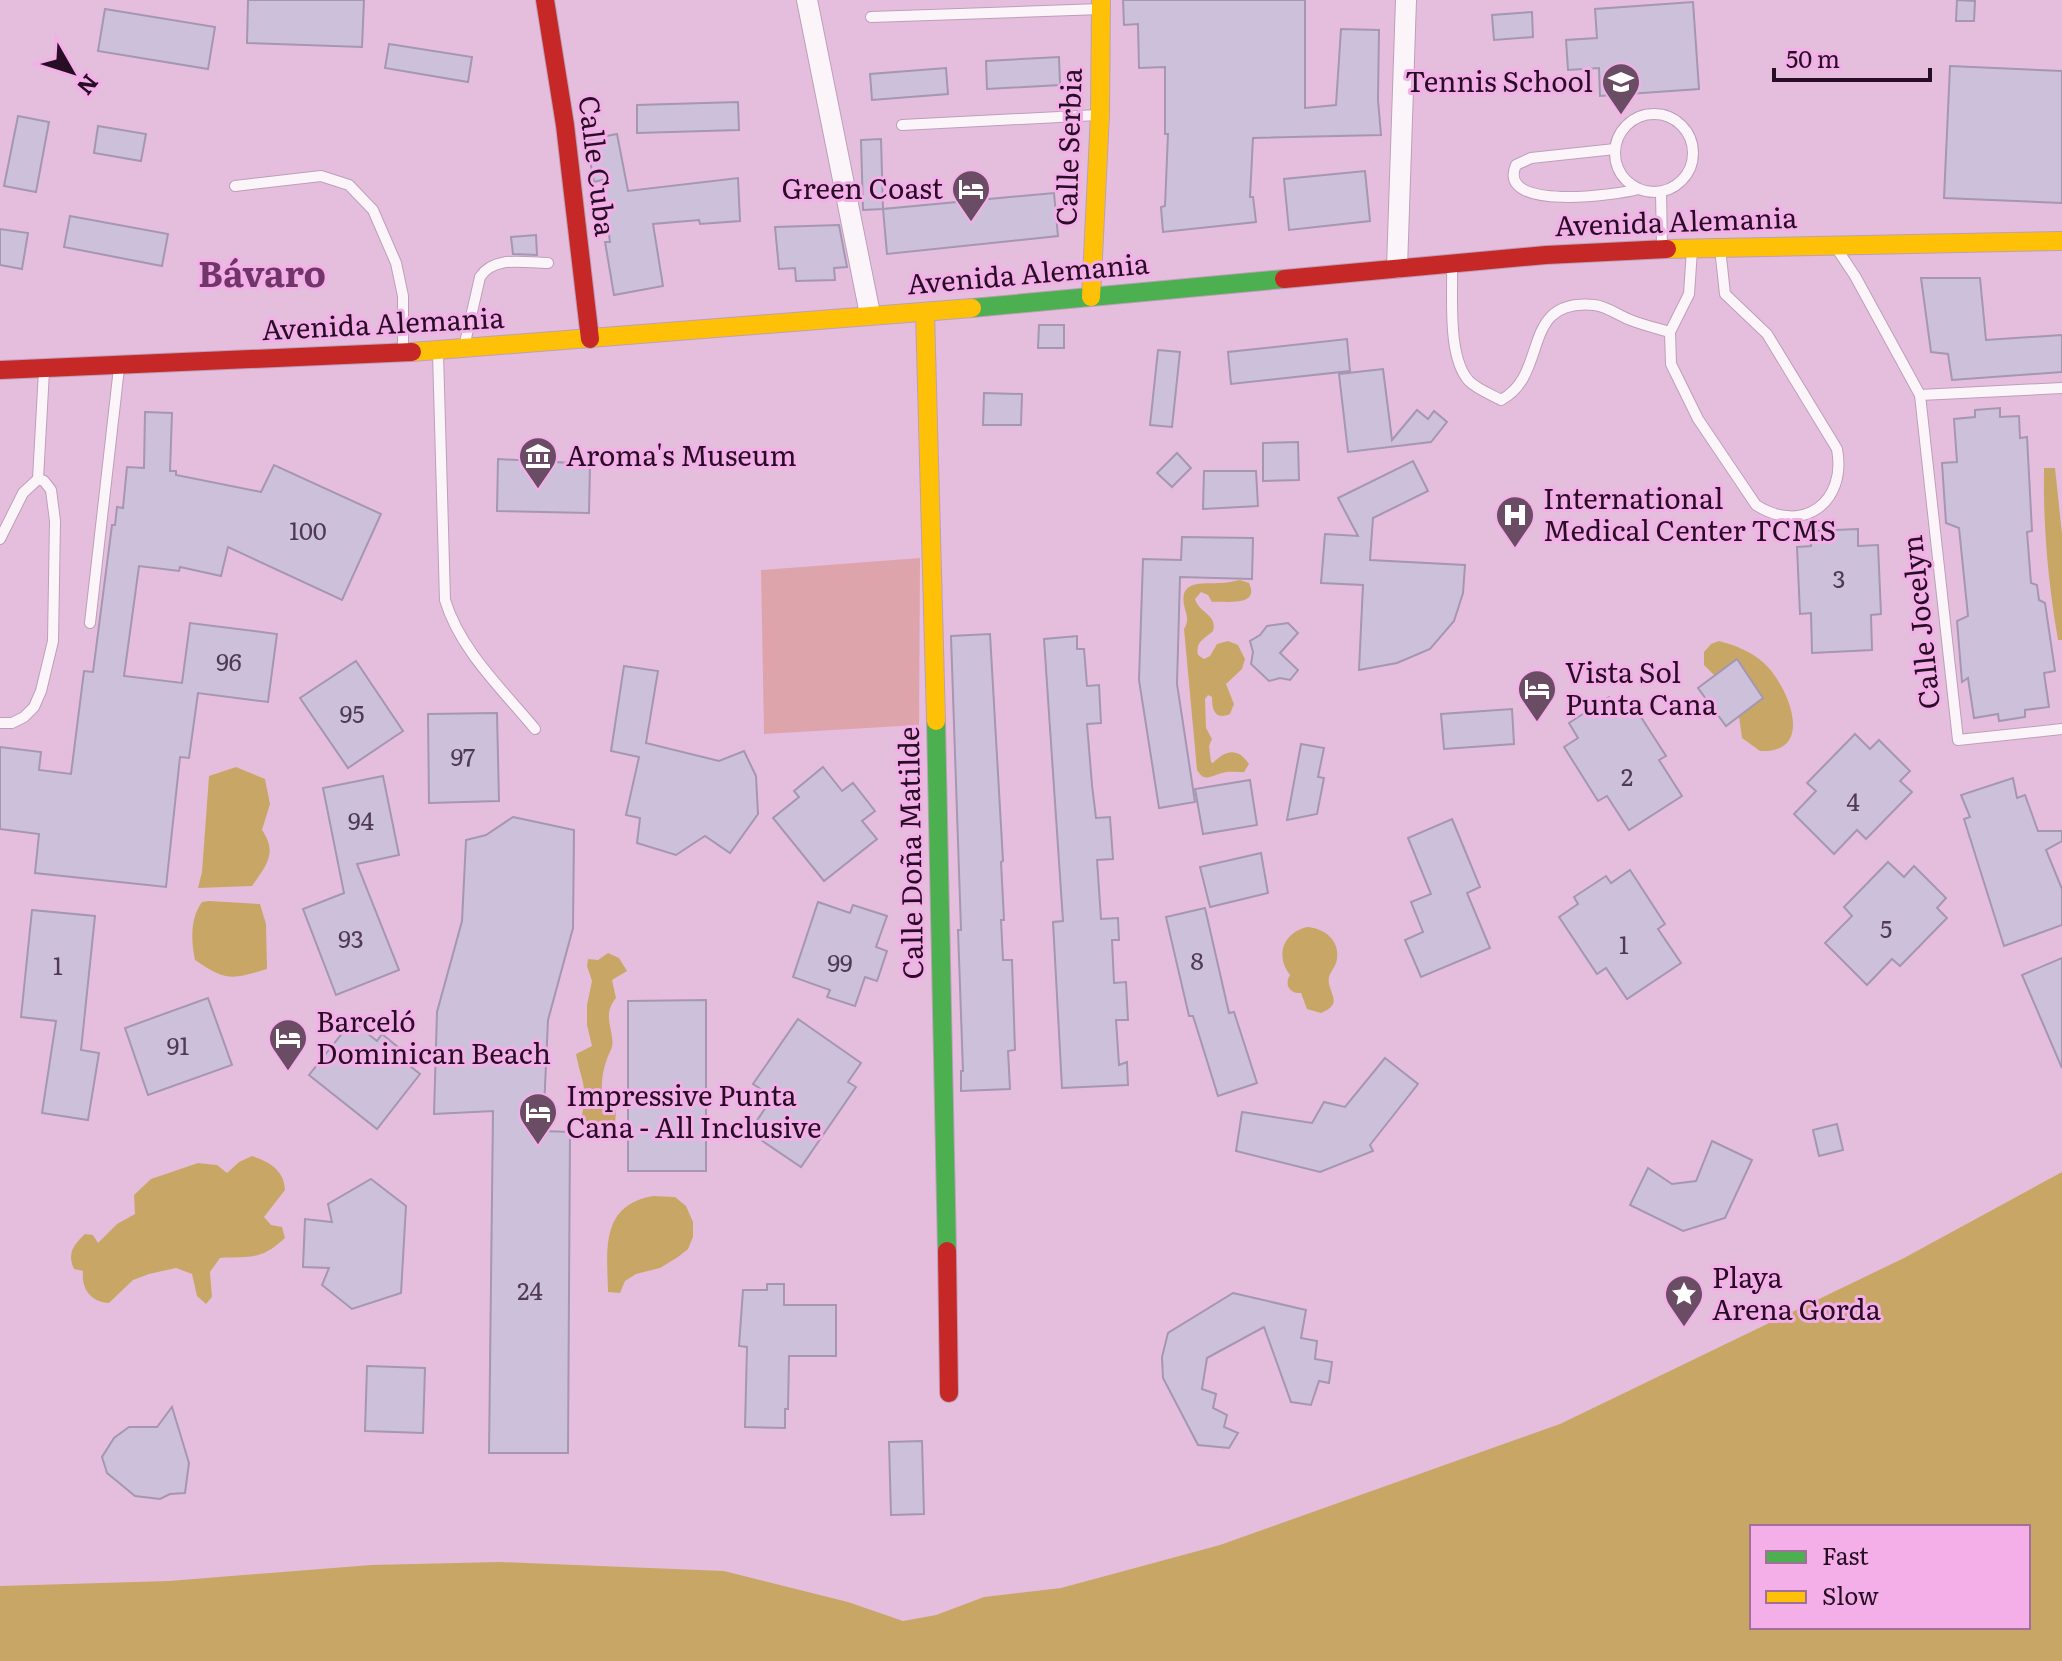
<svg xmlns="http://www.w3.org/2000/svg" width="2062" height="1661" viewBox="0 0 2062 1661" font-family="Literata,serif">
  <rect width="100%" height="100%" fill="#e5bede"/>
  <polygon fill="#dea4ab" points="920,558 919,725 764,734 761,570"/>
  <g fill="#c8a766" fill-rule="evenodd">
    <path d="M2044,468H2055L2062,534V640H2058C2048,583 2043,525 2044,468Z"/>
    <path d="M1240,580L1249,583C1260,607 1227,601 1212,602L1208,595L1201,592L1195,599C1199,613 1218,615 1213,631C1205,639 1195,641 1198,655L1204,659L1210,656L1217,644L1228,641L1238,645L1245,659L1242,669L1226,684L1234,704L1230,714C1214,721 1212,708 1212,697L1208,695L1205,699L1206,728L1212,739L1209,746L1211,762L1213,763C1225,750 1238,747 1249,764L1244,772C1237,772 1229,771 1222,773C1210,776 1205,783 1197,770L1184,629C1190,619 1186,615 1184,605C1179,579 1205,584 1220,583C1227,583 1233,581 1240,580Z"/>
    <path d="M1719,641C1735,645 1752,652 1764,663C1788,685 1817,754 1760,751L1742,738L1738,709L1726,687L1704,665V652L1711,644Z"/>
    <path d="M236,767L265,779L270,804L262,830C278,853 266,866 252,886L198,888L202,872L209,776Z"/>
    <path d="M209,901L260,904L266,924L267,969C232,980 225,981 195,960C191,941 190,918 202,902Z"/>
    <path d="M1307,927C1325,928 1340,941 1337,959C1336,966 1331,971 1329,977C1326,992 1346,1003 1321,1013L1307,1009L1301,993C1290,994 1284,985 1290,975C1275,955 1283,933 1307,927Z"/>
    <path d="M608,953L619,958L627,971L612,980L616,998C601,1016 615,1031 612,1047C611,1051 608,1055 607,1059C601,1075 600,1092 605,1109L616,1110L615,1125L602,1135L596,1134L582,1115C588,1085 581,1081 576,1054L592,1046L587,1025V1005L592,981L587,966L588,959L598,960Z"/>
    <path d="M252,1156C270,1162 284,1170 285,1190L264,1217L271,1225L282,1227L285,1238C260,1261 251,1256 220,1258L210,1272L212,1297L206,1304L197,1296L192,1274L176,1268L149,1274L133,1280L109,1303C91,1302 81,1289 83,1271L74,1269C67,1254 73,1245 85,1234L93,1235L98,1243L117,1224L135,1214L134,1195L151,1179L198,1163L217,1165L227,1173L239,1162Z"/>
    <path d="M2062,1172V1661H0V1586L169,1581L371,1565L499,1562L724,1571L848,1602L903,1621L936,1615L984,1597L1061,1588L1220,1545L1560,1424L1904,1258ZM1752,1527H2028V1627H1752Z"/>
    <path d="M653,1196L675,1197L686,1206L693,1222V1237L688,1249L678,1257L660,1268L636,1274L625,1281L620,1293L608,1292C607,1250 600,1205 653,1196Z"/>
  </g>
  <g fill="#cdc0db" stroke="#a596b2" stroke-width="2">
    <polygon points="248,0 364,0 362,47 247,43"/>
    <polygon points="1123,0 1305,0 1305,108 1336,105 1341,29 1379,30 1378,100 1381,135 1253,138 1250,197 1253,197 1256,222 1163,232 1161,207 1165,206 1168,134 1165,134 1165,67 1139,68 1138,24 1124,25"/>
    <polygon points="1957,0 1975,1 1974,21 1956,21"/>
    <polygon points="1693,2 1699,89 1600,96 1599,68 1568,70 1566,40 1597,38 1595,9"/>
    <polygon points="105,9 215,27 208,69 98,51"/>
    <polygon points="1532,12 1533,37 1494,40 1492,15"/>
    <polygon points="389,44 472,57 468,82 385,68"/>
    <polygon points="1059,57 1060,85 987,89 986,61"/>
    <polygon points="1950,66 2062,71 2062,203 1944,198"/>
    <polygon points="946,68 948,94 872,100 870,74"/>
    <polygon points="738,102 739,130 637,133 637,105"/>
    <polygon points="18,116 49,122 36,192 4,186"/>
    <polygon points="98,126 146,134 141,161 94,153"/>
    <polygon points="617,134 628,191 738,178 740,221 700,224 699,220 653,224 663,286 614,295 605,242 610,242 602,180 594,182 586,140"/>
    <polygon points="881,139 883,209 863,210 861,140"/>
    <polygon points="1365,171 1370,221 1289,230 1284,179"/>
    <polygon points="1054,193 1058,236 887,254 883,209"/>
    <polygon points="70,216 168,234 162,266 64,247"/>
    <polygon points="839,225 847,267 834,268 835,280 796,281 795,268 779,269 775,227"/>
    <polygon points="0,229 28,233 22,269 0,265"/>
    <polygon points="536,235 537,255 513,254 511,237"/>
    <polygon points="1921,278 1980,278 1986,340 2062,335 2062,372 1952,380 1948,354 1931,352"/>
    <polygon points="1039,325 1064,325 1064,348 1038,348"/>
    <polygon points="1347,339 1350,371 1231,384 1228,352"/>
    <polygon points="1158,350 1180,352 1172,427 1150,425"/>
    <polygon points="1383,369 1392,440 1417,410 1428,419 1434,411 1447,422 1431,442 1348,452 1339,374"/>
    <polygon points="984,393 1022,394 1021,425 983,425"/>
    <polygon points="2000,408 2000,417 2019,416 2020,438 2027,437 2032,531 2027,532 2031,583 2037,585 2039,600 2045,603 2055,671 2044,673 2049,707 2025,710 2025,717 1999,721 1998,714 1974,718 1968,678 1962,682 1957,621 1968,616 1959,528 1946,523 1942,463 1957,462 1954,419 1975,417 1975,410"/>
    <polygon points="145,412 172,413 170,471 176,471 176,475 261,492 274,465 381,514 342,600 228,547 221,576 180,567 179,571 139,566 124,676 182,683 190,623 277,634 268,702 198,693 189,758 180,757 166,887 35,873 39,834 0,829 0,747 41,752 39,770 71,774 84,671 93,672 112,525 115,525 117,507 123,508 127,467 144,468"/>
    <polygon points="1298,442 1299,480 1263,481 1263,443"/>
    <polygon points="1177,453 1191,468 1172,487 1157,473"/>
    <polygon points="498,459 590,464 589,513 497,511"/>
    <polygon points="1413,461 1428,491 1373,518 1370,560 1465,565 1463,593 1454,621 1430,649 1397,663 1359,670 1363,585 1321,583 1325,534 1358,536 1338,498"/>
    <polygon points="1204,471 1256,471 1258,506 1203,509"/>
    <polygon points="1858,529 1858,546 1878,545 1881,614 1871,615 1872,650 1812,653 1811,613 1800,614 1797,547 1811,546 1810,531"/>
    <polygon points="1182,537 1253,538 1252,579 1180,577 1177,684 1195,802 1159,808 1139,680 1143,559 1181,560"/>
    <polygon points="1288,623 1298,633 1280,653 1298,670 1290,680 1280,678 1269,681 1251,664 1253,652 1250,641 1260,635 1267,626"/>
    <polygon points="990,634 1003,861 1001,862 1004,920 1001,920 1003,960 1012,960 1015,1050 1008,1051 1010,1089 961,1091 961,1071 963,1071 958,930 961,930 951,636"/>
    <polygon points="1077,636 1077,649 1084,649 1087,686 1099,685 1101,723 1087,724 1092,785 1096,818 1110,817 1113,859 1097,860 1101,919 1118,918 1119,940 1112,940 1114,983 1126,982 1128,1020 1116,1020 1119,1065 1127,1062 1128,1085 1062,1088 1053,922 1063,921 1044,639"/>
    <polygon points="1737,659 1763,698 1726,726 1698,688"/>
    <polygon points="356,661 403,731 348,768 300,698"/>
    <polygon points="624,666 658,671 646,743 719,761 744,751 756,776 758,814 730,853 705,836 676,855 637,843 640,818 626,815 639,757 611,751"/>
    <polygon points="1609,697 1617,708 1630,700 1666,756 1659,760 1682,796 1629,830 1607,796 1598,801 1564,747 1578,738 1569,723"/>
    <polygon points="1512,709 1514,744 1444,749 1441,714"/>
    <polygon points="497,713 499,801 429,803 428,714"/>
    <polygon points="1855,734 1870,749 1879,740 1910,771 1900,781 1912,792 1866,839 1857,830 1834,854 1794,814 1816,791 1807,783"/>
    <polygon points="1301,744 1324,748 1318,777 1324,778 1317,814 1287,820"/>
    <polygon points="823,767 842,791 853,783 875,811 862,821 877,839 824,881 773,818 799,797 794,791"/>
    <polygon points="383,776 399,855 357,864 399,970 336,995 303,909 344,893 323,788"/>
    <polygon points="2013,778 2017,798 2025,795 2038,831 2062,831 2062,841 2046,850 2062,889 2062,925 2004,946 1964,819 1970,817 1961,795"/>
    <polygon points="1250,780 1257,825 1203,834 1195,789"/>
    <polygon points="513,817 574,830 573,928 548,1020 543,1131 570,1132 568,1453 489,1453 493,1111 434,1114 437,1012 462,921 466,840 486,835"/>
    <polygon points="1452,819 1480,887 1467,893 1490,948 1421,977 1405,940 1423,932 1411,902 1431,894 1408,838"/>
    <polygon points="1261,853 1268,893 1210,907 1200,867"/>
    <polygon points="1888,862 1904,877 1914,866 1946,898 1937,908 1947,918 1900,966 1892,959 1867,985 1825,943 1852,916 1844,907"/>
    <polygon points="1630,870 1665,924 1658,929 1681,963 1627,999 1606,968 1597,974 1559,917 1578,904 1574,897 1606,876 1611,883"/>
    <polygon points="818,902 850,913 853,905 887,916 876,947 887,951 877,981 865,977 855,1006 827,997 830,990 793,977"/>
    <polygon points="1205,908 1229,1013 1234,1012 1257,1083 1218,1096 1193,1016 1189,1016 1166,917"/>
    <polygon points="32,910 95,916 81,1050 99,1053 88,1120 42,1113 56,1021 21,1017"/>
    <polygon points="2062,958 2062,1068 2022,975"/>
    <polygon points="208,998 232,1065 148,1095 125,1028"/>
    <polygon points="706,1000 706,1171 628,1171 628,1001"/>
    <polygon points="798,1019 861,1063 848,1082 856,1087 801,1167 749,1132 773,1097 753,1084"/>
    <polygon points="352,1021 377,1041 382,1034 399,1048 395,1054 420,1074 377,1129 309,1075"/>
    <polygon points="1385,1058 1418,1084 1370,1145 1373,1151 1320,1172 1236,1151 1242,1112 1312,1123 1324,1102 1345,1107"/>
    <polygon points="1837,1124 1843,1150 1819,1156 1813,1130"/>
    <polygon points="1712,1141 1752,1160 1725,1218 1683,1231 1630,1205 1648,1168 1672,1184 1696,1181"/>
    <polygon points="371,1179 406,1206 401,1293 352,1309 322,1285 329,1268 303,1267 305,1219 332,1222 328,1204"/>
    <polygon points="767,1284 784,1284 784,1305 836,1305 836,1356 789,1356 788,1409 785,1409 785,1428 745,1427 747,1347 739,1346 743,1290 767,1290"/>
    <polygon points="1233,1293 1306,1310 1301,1338 1317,1341 1315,1359 1332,1362 1329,1383 1319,1381 1311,1405 1291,1402 1264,1327 1207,1358 1202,1389 1216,1394 1213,1408 1227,1415 1224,1427 1238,1433 1229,1448 1198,1445 1163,1378 1162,1357 1168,1333"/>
    <polygon points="367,1366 425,1368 423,1433 365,1431"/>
    <polygon points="172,1407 189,1463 185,1493 170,1494 160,1499 135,1496 107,1473 102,1457 114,1438 129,1427 157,1427"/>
    <polygon points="922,1441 924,1514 891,1515 889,1442"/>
  </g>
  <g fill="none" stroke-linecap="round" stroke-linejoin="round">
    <defs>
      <g id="lane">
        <polyline points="871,17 1101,9"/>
        <circle cx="1654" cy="153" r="39"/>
        <polyline points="902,125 1098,115"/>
        <path d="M1615,149L1531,158L1516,165C1495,212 1618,195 1638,189"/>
        <polyline points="235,186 321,176 349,185 373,210 396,263 403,296 403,350"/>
        <polyline points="1661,192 1662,247"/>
        <polyline points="1837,249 1855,276 1920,395 1958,740 2062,729"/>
        <path d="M1692,250L1689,294L1670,332L1671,364L1698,419L1756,505C1803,535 1847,502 1837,449L1767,334L1725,294L1720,248"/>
        <path d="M1452,265C1453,296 1447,357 1469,381C1477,389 1492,395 1501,400C1550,374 1519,298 1594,305C1606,306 1618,315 1628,319C1642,325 1656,328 1670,332"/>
        <path d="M464,347L480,277C494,255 525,263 548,263"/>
        <path d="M438,353L445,600C460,650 502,689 535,729"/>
        <polyline points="1920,395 2062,388"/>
        <polyline points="0,539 23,493 38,479 44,371"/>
        <polyline points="90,623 119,368"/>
        <polyline points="0,723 12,723 24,717 34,707 41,691 53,641 55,521 51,490 44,481 38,479"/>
      </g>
      <g id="street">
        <polyline points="807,0 870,314"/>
        <polyline points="1397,268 1406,0"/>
      </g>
      <g id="fast">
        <polyline points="972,308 1284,279"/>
        <polyline points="936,721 947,1251"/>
      </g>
      <g id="slow">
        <polyline points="1667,249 2062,241"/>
        <polyline points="1091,297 1100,115 1101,0"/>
        <polyline points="925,312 936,721"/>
        <polyline points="412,352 972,308"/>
      </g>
      <g id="jam">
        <polyline points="545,0 565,125 590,339"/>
        <polyline points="1284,279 1546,255 1667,249"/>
        <polyline points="0,370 412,352"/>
        <polyline points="947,1251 949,1393"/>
      </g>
    </defs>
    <use href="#lane" stroke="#bd9fb8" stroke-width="12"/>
    <use href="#street" stroke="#bd9fb8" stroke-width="22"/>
    <use href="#fast" stroke="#bd9fb8" stroke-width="20"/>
    <use href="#slow" stroke="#bd9fb8" stroke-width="20"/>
    <use href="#jam" stroke="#bd9fb8" stroke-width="20"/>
    <use href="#lane" stroke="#fbf5fa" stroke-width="10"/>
    <use href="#street" stroke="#fbf5fa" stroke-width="20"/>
    <use href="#fast" stroke="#4caf50" stroke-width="18"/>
    <use href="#slow" stroke="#ffc107" stroke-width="18"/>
    <use href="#jam" stroke="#c62828" stroke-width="18"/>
  </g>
  <defs>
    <symbol id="school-pin" viewBox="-11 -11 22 30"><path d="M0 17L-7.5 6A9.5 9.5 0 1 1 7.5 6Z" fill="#6a4c65" stroke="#f4afe9"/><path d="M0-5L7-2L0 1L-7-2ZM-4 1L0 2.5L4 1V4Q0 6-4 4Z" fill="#fff"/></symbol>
    <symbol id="hotel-pin" viewBox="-11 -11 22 30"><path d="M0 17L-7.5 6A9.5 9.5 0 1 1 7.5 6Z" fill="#6a4c65" stroke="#f4afe9"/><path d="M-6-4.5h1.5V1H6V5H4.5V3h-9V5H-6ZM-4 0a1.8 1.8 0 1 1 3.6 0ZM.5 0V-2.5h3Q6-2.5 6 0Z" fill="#fff"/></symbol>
    <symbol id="museum-pin" viewBox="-11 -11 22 30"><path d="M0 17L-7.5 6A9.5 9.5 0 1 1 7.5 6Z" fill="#6a4c65" stroke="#f4afe9"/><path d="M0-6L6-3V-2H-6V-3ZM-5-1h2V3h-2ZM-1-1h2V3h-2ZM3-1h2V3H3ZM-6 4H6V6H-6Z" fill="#fff"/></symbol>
    <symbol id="hospital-pin" viewBox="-11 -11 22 30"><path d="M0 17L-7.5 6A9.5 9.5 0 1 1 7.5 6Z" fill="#6a4c65" stroke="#f4afe9"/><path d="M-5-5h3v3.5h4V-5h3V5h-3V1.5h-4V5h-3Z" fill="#fff"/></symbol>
    <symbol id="sight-pin" viewBox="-11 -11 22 30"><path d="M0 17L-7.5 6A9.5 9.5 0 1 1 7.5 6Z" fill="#6a4c65" stroke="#f4afe9"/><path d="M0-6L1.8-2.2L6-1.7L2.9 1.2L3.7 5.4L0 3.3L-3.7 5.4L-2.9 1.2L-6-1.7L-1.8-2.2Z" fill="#fff"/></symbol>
  </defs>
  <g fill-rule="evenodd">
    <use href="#school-pin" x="1599" y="60" width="44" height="60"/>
    <use href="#hotel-pin" x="949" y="167" width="44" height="60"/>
    <use href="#museum-pin" x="516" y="434" width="44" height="60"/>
    <use href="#hospital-pin" x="1493" y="493" width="44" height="60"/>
    <use href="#hotel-pin" x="1515" y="667" width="44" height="60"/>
    <use href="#hotel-pin" x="266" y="1016" width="44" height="60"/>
    <use href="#hotel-pin" x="516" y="1090" width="44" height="60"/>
    <use href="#sight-pin" x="1662" y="1272" width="44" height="60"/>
  </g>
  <g text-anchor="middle" stroke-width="6" stroke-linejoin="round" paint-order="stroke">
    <g font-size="24" fill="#503a52">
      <text x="308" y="540">100</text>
      <text x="1839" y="588">3</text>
      <text x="229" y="671">96</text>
      <text x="352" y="723">95</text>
      <text x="463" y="766">97</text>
      <text x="1627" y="786">2</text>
      <text x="1853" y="811">4</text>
      <text x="361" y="830">94</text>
      <text x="1886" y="938">5</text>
      <text x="351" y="948">93</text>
      <text x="1624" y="954">1</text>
      <text x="1197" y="970">8</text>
      <text x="840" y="972">99</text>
      <text x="58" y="975">1</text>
      <text x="178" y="1055">91</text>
      <text x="530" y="1300">24</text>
    </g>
    <g font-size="28" fill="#270e24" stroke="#f4afe9" text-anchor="start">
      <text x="1593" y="92" text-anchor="end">Tennis School</text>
      <text x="943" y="199" text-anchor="end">Green Coast</text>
      <text x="566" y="466">Aroma's Museum</text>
      <text x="1543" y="509">International<tspan x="1543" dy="32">Medical Center TCMS</tspan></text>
      <text x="1565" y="683">Vista Sol<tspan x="1565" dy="32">Punta Cana</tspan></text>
      <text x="316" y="1032">Barceló<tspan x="316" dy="32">Dominican Beach</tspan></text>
      <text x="566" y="1106">Impressive Punta<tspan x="566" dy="32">Cana - All Inclusive</tspan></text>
      <text x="1712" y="1288">Playa<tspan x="1712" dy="32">Arena Gorda</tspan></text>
    </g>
    <g font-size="28" fill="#270e24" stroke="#f4afe9">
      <text transform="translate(1069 147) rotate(-88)" y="10">Calle Serbia</text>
      <text transform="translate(597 166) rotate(83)" y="10">Calle Cuba</text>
      <text transform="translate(1676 222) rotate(-2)" y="10">Avenida Alemania</text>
      <text transform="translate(1028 274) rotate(-5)" y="10">Avenida Alemania</text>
      <text transform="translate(383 324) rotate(-3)" y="10">Avenida Alemania</text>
      <text transform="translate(1921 622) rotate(-96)" y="10">Calle Jocelyn</text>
      <text transform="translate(911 853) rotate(-91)" y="10">Calle Doña Matilde</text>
    </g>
    <g font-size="36" font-weight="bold" fill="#71356a" stroke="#f4afe9">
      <text x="262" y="287">Bávaro</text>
    </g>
  </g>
  <rect x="1750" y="1525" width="280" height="104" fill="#f4afe9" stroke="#a26f9a" stroke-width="2"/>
  <rect x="1766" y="1551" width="40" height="12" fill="#4caf50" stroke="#a26f9a" stroke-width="2"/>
  <text x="1822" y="1565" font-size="24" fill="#270e24">Fast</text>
  <rect x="1766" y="1591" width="40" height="12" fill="#ffc107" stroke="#a26f9a" stroke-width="2"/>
  <text x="1822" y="1605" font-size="24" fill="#270e24">Slow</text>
  <g transform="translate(72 72) rotate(129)" stroke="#f4afe9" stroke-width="6" paint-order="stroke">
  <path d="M0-6L14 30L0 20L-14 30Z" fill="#270e24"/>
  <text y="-12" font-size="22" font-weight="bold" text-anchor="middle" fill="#270e24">N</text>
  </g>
  <path d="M1774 68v12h156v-12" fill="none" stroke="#270e24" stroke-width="4"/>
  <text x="1786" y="68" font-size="24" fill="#270e24" stroke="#f4afe9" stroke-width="6" paint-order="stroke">50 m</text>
</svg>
